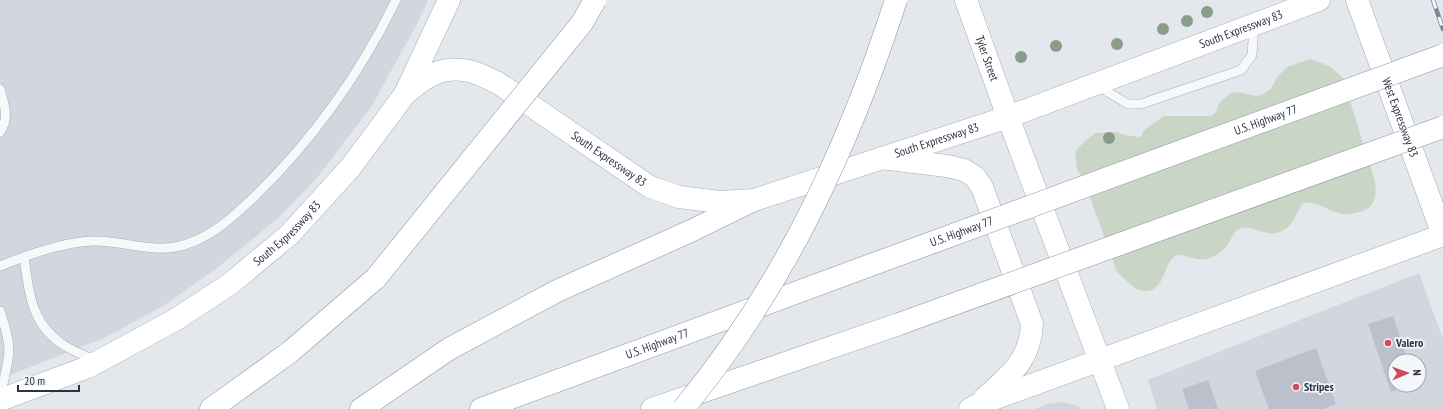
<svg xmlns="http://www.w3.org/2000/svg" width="1443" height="409" viewBox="0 0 1443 409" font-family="'PT Sans Narrow',sans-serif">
  <rect width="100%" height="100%" fill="#e4e7ec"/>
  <g fill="#d2d6de" fill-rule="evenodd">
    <polygon points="0,0 428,0 417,24 371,107 317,178 278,218 217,268 163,306 104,338 0,379"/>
    <path d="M1419,273L1443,339V409H1157L1148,380ZM1395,361H1419V385H1395Z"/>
    <polygon points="1063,402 1079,406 1081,409 1035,409 1047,404"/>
  </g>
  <path fill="#c9d6c5" d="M1310,59C1323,63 1335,67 1343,79L1375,181C1377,199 1374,210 1355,213C1351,214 1347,215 1343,214C1329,212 1318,201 1304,203C1296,210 1295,222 1287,228C1269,242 1252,223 1239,229C1233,232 1233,236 1230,241C1225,250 1216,257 1206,259C1195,261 1187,254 1176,255C1163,264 1165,291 1146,291C1139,291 1136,289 1130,284C1123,277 1115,273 1114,263L1085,184L1077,169L1075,153L1079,147L1086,140L1096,133L1117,132L1124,135L1139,137L1141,136L1144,130L1164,116H1211L1216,112L1219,104L1221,101L1231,93L1237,92L1257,96L1263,94L1270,90L1278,76L1287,67Z"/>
  <g fill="#bbc0ca">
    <polygon points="1393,316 1408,361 1395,361 1395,385 1410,385 1391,392 1368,324"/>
    <polygon points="1316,348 1336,404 1324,409 1269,409 1255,371"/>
    <polygon points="1208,380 1218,409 1189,409 1182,389"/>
  </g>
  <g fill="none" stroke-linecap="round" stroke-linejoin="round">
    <defs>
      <g id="service">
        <polyline points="1096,85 1128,104 1141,104 1241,70 1252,55 1254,25"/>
        <path d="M0,89C4,105 10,117 0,132"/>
        <path d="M24,257C29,294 31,324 65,346C75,352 86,356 96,361"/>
        <path d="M0,266C28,255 63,242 93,241C120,240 148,252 175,247C207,241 230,220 253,198C312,141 360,74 396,0"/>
        <path d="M0,311C4,323 8,335 9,348C9,364 3,381 0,397"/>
      </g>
      <g id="secondary">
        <path id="s1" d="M966,0L1008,117L1118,409"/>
        <path id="s2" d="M405,94C425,77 441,65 469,71C479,73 489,79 498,83L650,187L679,197L720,202L754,200L1008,117L1319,0"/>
      </g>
      <g id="primary">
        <path id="s3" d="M1357,0L1443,235"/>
        <path d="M881,158L947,166L964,170L975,177L982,187L1032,324C1030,362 1009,375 984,399"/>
        <path id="s4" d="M0,400L88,367L175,320L230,284L289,235L350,168L405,94L449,0"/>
        <polyline points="970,409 977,405 1443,235"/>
      </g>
      <g id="motorway">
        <polyline points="211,409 290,352 376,278"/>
        <polyline points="361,409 449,349 557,291 693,230 754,200"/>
        <path id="s5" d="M481,409L879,262"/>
        <polyline points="652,409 899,324"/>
      </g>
    </defs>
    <use href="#service" stroke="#a9aeb7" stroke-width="10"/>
    <use href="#secondary" stroke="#a9aeb7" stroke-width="23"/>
    <use href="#primary" stroke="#a3abb8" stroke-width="23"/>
    <use href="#motorway" stroke="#8b94a3" stroke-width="23"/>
    <use href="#service" stroke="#f7f8fa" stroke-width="9"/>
    <use href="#secondary" stroke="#fff" stroke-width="22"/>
    <use href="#primary" stroke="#fff" stroke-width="22"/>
    <use href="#motorway" stroke="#fff" stroke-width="22"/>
    <defs>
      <polyline id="rail" points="1433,0 1443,29"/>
    </defs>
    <use href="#rail" stroke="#7d8696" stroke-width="4.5"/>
    <use href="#rail" stroke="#f4f6f9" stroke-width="3" stroke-dasharray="9" stroke-linecap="butt"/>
    <defs>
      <g id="motorway-bridge">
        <path id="s6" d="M879,262L1443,55"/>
        <polyline points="376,278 582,23 595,0"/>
        <polyline points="899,324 1443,127"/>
        <path d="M683,409C783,288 848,149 896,0"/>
      </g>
    </defs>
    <use href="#motorway-bridge" stroke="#8b94a3" stroke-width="23" stroke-linecap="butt"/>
    <use href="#motorway-bridge" stroke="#fff" stroke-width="22"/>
  </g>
  <g fill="#899d89">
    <circle cx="1207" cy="12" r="6"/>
    <circle cx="1187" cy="21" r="6"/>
    <circle cx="1163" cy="29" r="6"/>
    <circle cx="1117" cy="44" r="6"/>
    <circle cx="1056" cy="46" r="6"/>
    <circle cx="1021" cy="57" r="6"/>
    <circle cx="1109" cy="138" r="6"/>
  </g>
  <g fill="#d1495b" stroke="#f4f6f9" stroke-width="1.5">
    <circle cx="1388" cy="343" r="4"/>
    <circle cx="1296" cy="387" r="4"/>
  </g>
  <g text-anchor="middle" stroke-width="3.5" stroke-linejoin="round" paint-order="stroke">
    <g font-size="12" fill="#2b3445" stroke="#f4f6f9">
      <text dy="4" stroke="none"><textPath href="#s2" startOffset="909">South Expressway 83</textPath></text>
      <text dy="4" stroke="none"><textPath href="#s1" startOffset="62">Tyler Street</textPath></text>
      <text dy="4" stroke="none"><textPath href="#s3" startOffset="125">West Expressway 83</textPath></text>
      <text dy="4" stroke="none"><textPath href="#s6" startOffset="412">U.S. Highway 77</textPath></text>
      <text dy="4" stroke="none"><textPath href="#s2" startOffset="585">South Expressway 83</textPath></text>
      <text dy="4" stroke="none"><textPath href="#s2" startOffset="237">South Expressway 83</textPath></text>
      <text dy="4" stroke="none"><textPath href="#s6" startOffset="88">U.S. Highway 77</textPath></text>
      <text dy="4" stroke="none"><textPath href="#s4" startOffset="335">South Expressway 83</textPath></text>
      <text dy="4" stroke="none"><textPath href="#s5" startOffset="188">U.S. Highway 77</textPath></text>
    </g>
    <g font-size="12" font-weight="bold" fill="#2b3445" stroke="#f4f6f9" text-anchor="start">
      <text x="1396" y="347">Valero</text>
      <text x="1304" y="391">Stripes</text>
    </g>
  </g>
  <g transform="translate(1407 373) rotate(88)"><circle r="19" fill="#f4f6f9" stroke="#a4a8b1"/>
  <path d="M0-3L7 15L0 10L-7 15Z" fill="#d1495b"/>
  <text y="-6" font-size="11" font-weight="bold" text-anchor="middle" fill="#2b3445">N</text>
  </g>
  <path d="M18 385v6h61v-6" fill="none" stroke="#2b3445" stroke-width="2"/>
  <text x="24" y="385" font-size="12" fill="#2b3445" stroke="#f4f6f9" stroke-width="3" paint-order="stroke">20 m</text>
</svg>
